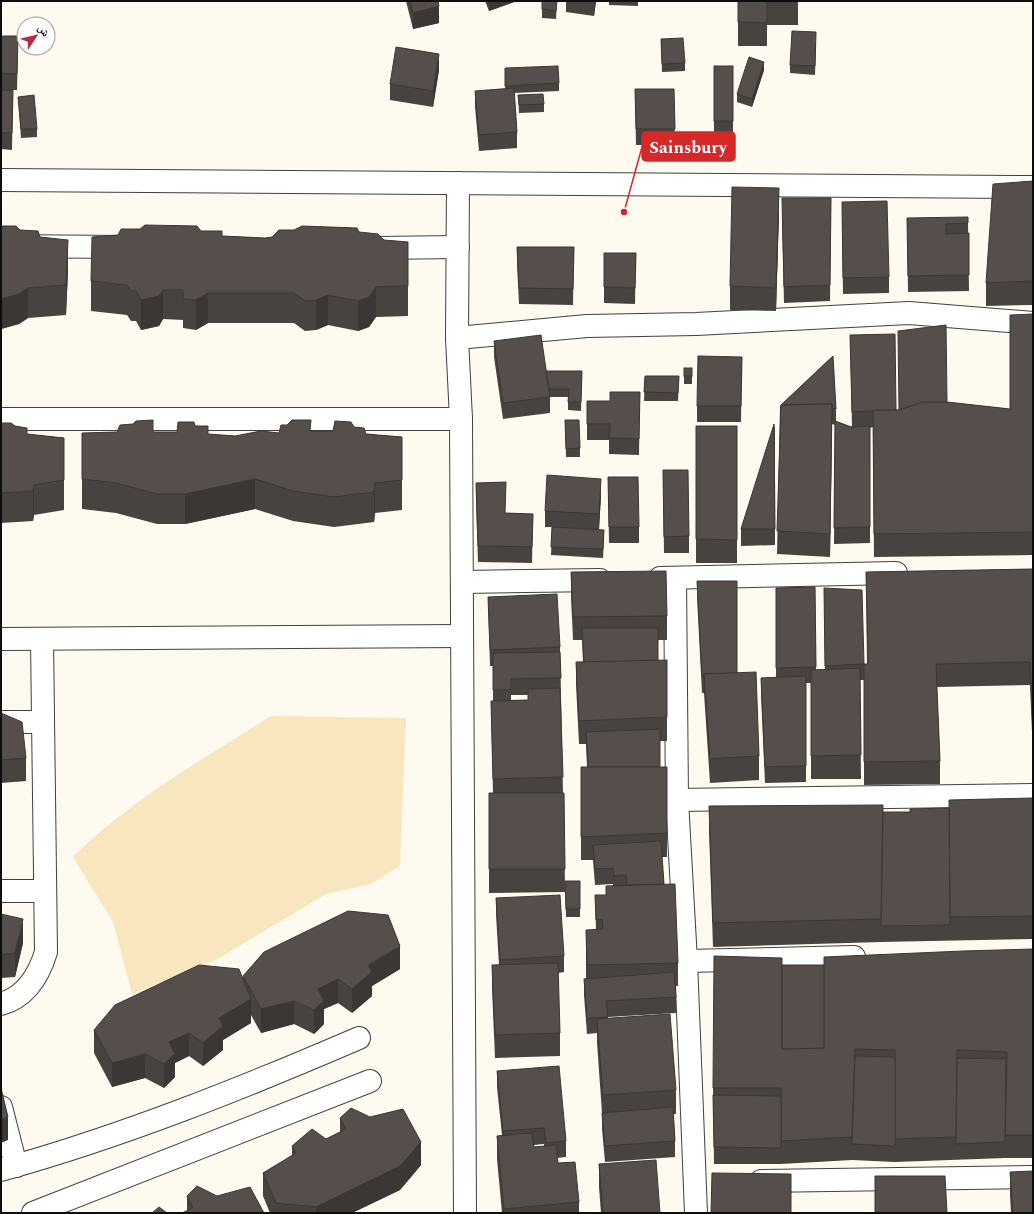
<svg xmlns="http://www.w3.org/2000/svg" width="1034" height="1214" viewBox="0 0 1034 1214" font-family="Spectral,'Noto Naskh Arabic',serif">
  <rect width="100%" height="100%" fill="#fefaef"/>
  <path fill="#f7e6be" d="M271,716L406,718L400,866L371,884L326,894L216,960L132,994L113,922L73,857C130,800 203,759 271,716Z"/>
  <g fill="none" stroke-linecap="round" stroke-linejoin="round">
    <defs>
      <g id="minor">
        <polyline points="458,183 457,338 461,419 465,1213"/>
        <polyline points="1,246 122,247"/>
        <polyline points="378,248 458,247"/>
        <polyline points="457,338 587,326 696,324 909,313 1033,323"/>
        <polyline points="1,419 461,419"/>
        <polyline points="660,578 896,573"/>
        <polyline points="675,578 677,800 686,961 696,1213"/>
        <polyline points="462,582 600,580"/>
        <polyline points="1,639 462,636"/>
        <polyline points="1,722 43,722"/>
        <polyline points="677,800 1033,795"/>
        <polyline points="1,891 45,891"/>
        <polyline points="686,961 854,957"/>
        <path d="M1,1004C26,997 39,975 46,952L42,639"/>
        <polyline points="1,1107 16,1166"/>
        <path d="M1,1170C123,1136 243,1088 359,1038"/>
        <polyline points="761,1181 1033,1177"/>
        <polyline points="33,1213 370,1081"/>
      </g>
      <polyline id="tertiary" points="1,180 1033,187"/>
    </defs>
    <use href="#minor" stroke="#404040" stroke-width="24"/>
    <use href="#tertiary" stroke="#404040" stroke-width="24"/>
    <use href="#minor" stroke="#fff" stroke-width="22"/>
    <use href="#tertiary" stroke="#fff" stroke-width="22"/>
  </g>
  <g fill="#494340" fill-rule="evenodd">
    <polygon points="406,1 438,1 439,23 413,29"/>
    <polygon points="485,1 514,1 514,2 489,11"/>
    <polygon points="557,1 556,19 542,18 542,9"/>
    <polygon points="566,1 596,1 594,16 566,12"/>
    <polygon points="609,1 638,1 638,6 609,5"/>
    <polygon points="738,1 798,1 798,25 767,25 767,46 738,46"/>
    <polygon points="1,36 18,52 17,90 13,90 12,150 1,149"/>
    <polygon points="661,39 685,63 685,71 662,72"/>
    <polygon points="816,41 815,75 790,73 790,65"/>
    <rect x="714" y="66" width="19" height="71"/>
    <polygon points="505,68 559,83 559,91 514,93 517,132 517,148 479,151 475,107 475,91 505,89"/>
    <polygon points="439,70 433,107 390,100 390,84"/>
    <polygon points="764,70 752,107 737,102 737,94"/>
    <polygon points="635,89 674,89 675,145 636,145"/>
    <polygon points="518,95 544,104 544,112 519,113"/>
    <polygon points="18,97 37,129 37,137 21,138"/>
    <polygon points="1033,181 1033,305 986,306 986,283"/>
    <polygon points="831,198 830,301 784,303 782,214"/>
    <polygon points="779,212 776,311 730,310 730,286"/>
    <polygon points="842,218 889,277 889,293 843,294"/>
    <polygon points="907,218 968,223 969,291 908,292"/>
    <polygon points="1,226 20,230 40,237 68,270 66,315 28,318 19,324 1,329"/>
    <polygon points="201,231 222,236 265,238 359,232 384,240 408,242 408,316 376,317 369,327 358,331 328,325 316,330 305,331 294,323 208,323 196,330 183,328 183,320 163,319 159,326 141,330 136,321 131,321 127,315 91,311 91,281"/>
    <polygon points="517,247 574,247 573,305 519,304 517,263"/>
    <polygon points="604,253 636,253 635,304 604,303"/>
    <polygon points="1033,314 1033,555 874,557 873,427 870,428 870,543 834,544 835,425 832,424 830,557 777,554 780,406 833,356 836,409 836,421 852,427 850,335 896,410 947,402 1010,409"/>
    <polygon points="494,341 546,371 582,371 581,411 568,410 568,397 550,397 550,413 503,419 494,357"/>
    <polygon points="742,357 741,422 697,422 697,406"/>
    <rect x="684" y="368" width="8" height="16"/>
    <polygon points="645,376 679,376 678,401 644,401"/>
    <polygon points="640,392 639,455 609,454 609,440 587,440 587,401 610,401"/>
    <polygon points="565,420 580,448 580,457 566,457"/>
    <polygon points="1,423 15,426 27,434 64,438 64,510 34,515 33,521 1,523"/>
    <polygon points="775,425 775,545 741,546 741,529"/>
    <polygon points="195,426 208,434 235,436 311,431 333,431 354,427 366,434 402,437 402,510 375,513 374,522 334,527 293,521 255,509 185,524 157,524 116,513 82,509 82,433 177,432"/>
    <rect x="696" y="426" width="41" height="137"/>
    <polygon points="663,470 689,536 689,553 664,553"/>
    <polygon points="608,477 639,527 639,543 609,543"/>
    <polygon points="476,483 505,513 533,514 532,563 478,562 476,499"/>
    <polygon points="601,495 599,529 604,538 603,558 551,555 552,527 545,527 545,511"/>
    <polygon points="1033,569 1033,756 1030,685 937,687 940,761 940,784 864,785 864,680 860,680 861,779 811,779 811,683 806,683 806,782 765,783 761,694 761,678 776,677 776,588 815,587 816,670 825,669 824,588 864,664 867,664 866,572"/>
    <polygon points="571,572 667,616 667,640 658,640 658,661 667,660 667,741 660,741 660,767 667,767 667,857 662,857 664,884 678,963 678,986 675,986 676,997 676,1013 608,1017 608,1019 676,1090 676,1114 673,1114 675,1141 675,1157 605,1162 602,1129 602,1113 597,1043 597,1033 587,1034 584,995 584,979 586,978 586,930 596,930 595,895 606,895 606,886 613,886 613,884 595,885 593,860 581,860 581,767 587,767 586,744 579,744 576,685 576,662 583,662 582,640 573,640 571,596"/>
    <polygon points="697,581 737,673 759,756 759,780 710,783 704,693 702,693 697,597"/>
    <path d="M488,597L560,647L563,793H564L565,892L489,893V793H493L491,701H493V666H490ZM511,695H528V700H511Z"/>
    <polygon points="1,713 26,758 26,781 1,783"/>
    <polygon points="1033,798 1033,939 881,942 713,947 709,830 709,806 883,812 910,812"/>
    <polygon points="565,881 580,881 580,917 566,917"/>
    <polygon points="496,898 564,956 564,972 558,973 560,1033 560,1056 495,1058 492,988 492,965 499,965 496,914"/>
    <polygon points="1,914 23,943 15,977 1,978"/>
    <polygon points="1033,949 1033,1158 1005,1158 895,1162 852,1160 781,1164 714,1164 713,1088 782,965 824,965"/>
    <polygon points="400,969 372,986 372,996 352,1013 338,1003 324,1009 324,1024 314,1034 294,1024 261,1033 251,1015 251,1023 223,1040 223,1050 203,1066 189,1056 175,1063 175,1077 164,1088 145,1078 112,1087 94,1053 94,1030 243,980 243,976"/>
    <path d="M497,1071L566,1141V1157L557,1158L558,1163L579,1202V1213H502L497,1159V1136L502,1135L497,1087ZM544,1144V1146L534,1147V1145Z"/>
    <polygon points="340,1118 421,1165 400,1190 352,1213 270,1213 263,1196 263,1173 292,1156 292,1146 326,1139 340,1132"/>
    <polygon points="599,1164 660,1213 601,1213 599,1187"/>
    <polygon points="1010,1172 1033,1213 1011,1213 1010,1195"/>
    <polygon points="187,1196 217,1196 187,1211"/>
  </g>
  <g fill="#3c3734">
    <polygon points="489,1 514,1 514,2 489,11"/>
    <polygon points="594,1 596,1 594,16"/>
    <polygon points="439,6 439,23 413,29 413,13"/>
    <polygon points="439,54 439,70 433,107 433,91"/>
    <polygon points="764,62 764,70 752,107 752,99"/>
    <polygon points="779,188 779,212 776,311 776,288"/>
    <polygon points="68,240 68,270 66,315 66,285"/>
    <polygon points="376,287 376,317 369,327 358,331 358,301"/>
    <polygon points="28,288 28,318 19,324 1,329 1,299"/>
    <polygon points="163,290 163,319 159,326 141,330 141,300"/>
    <polygon points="208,293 208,323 196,330 196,300"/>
    <polygon points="328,295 328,325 316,330 316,300"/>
    <polygon points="832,404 832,427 830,557 830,534"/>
    <polygon points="255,479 255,509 185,524 185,494"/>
    <polygon points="601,479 601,495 599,530 599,514"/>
    <polygon points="375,483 375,513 374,522 374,492"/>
    <polygon points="34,485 34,515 33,521 33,491"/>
    <polygon points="23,919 23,943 15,977 15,953"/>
    <polygon points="400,946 400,969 372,986 372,996 352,1013 352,989 368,965"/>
    <polygon points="338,979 338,1003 324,1009 324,1024 314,1034 314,1010 318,989"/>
    <polygon points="251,999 251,1023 223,1040 223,1050 203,1066 203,1043 219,1018"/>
    <polygon points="294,1001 294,1024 261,1033 261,1009"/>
    <polygon points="189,1033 189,1056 175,1063 175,1077 164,1088 164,1064 169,1042"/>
    <polygon points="145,1054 145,1078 112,1087 112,1063"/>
    <polygon points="8,1117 8,1140 1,1143 1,1120"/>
    <polygon points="421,1142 421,1165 400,1190 352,1213 316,1213 316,1207"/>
  </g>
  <g fill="#554e4a" stroke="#3c3734">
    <polygon points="410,1 438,1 439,6 413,13"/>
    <polygon points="542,1 557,1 556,11 542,9"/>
    <polygon points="738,1 798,1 798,2 767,2 767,23 738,22"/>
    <polygon points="792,31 816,32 815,66 790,65"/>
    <polygon points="1,36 18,36 17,74 1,73"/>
    <polygon points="683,38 685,63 662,64 661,39"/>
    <polygon points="396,47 439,54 433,91 390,84"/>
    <polygon points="749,57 764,62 752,99 737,94"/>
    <polygon points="558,66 559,83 505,86 505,68"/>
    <rect x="714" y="66" width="19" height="55"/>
    <polygon points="514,88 517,132 479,135 475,91"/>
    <polygon points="635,89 674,89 675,129 636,129"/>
    <polygon points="1,90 13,90 12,133 1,133"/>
    <polygon points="543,94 544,104 519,105 518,95"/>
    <polygon points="34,95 37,129 21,129 18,97"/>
    <polygon points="1033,181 1033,281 986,283 993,184"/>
    <polygon points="732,187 779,188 776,288 730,286"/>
    <polygon points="782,198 831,198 830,285 784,287"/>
    <polygon points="887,201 889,277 843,278 842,202"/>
    <polygon points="968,217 968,223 946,224 946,234 969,233 969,275 908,276 907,218"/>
    <polygon points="145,225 197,226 201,231 222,231 222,236 265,238 272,237 279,230 294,230 302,226 357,228 359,232 378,234 384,240 408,242 408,286 376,287 369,297 358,301 328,295 316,300 305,301 294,293 208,293 196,300 183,299 183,290 163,290 159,296 141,300 136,291 131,291 127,285 91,281 92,237 118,235 121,229 140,229"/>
    <polygon points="1,226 16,226 20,230 38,231 40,237 68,240 66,285 28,288 19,294 1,299"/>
    <polygon points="517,247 574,247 573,289 519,288"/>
    <polygon points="604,253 636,253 635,288 604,287"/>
    <polygon points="1033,314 1033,532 874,534 873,410 899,410 922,402 947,402 1010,409 1010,315"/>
    <polygon points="946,325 947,402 922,402 899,410 898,331"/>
    <polygon points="895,334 896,410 873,410 873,411 852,412 850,335"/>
    <polygon points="541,335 550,397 503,403 494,341"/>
    <polygon points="698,356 742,357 741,406 697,406"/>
    <polygon points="833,356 836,409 832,408 832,404 781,405"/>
    <rect x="684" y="368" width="8" height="8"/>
    <polygon points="546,371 582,371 581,402 568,402 569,389 549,389"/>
    <polygon points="645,376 679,376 678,393 644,392"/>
    <polygon points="610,392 640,392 639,439 609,438 610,424 587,424 587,401 610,401"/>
    <polygon points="832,404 830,534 777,531 781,405"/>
    <polygon points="153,420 153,432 177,432 178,422 194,422 195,426 208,426 208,434 235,436 261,431 279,433 281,425 287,425 292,420 311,420 310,431 333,431 335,421 351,422 354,427 364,428 366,434 402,437 402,480 375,483 374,492 334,497 293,491 255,479 185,494 157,494 116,483 82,479 82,433 117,432 120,425 133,424 136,421"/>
    <polygon points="565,420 579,420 580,448 566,449"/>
    <polygon points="835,421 851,427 870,426 870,527 834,528"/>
    <polygon points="1,423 11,423 15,426 27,428 27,434 64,438 64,480 34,485 33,491 1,493"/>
    <polygon points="774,424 775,529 741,529"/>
    <polygon points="696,426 737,426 737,540 696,539"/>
    <polygon points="663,470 688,470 689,536 664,537"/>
    <polygon points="547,475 601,479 599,514 545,511"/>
    <polygon points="608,477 638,477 639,527 609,527"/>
    <polygon points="506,482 505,513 533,514 532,547 478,546 476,483"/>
    <polygon points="552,527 604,530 603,549 551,547"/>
    <polygon points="1033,569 1033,733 1030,662 936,664 940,761 864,762 864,664 868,664 866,572"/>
    <polygon points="666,571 667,616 573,617 571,572"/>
    <polygon points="697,581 737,581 737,673 704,674 704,677 702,677"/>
    <polygon points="815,587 816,667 776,668 776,588"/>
    <polygon points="824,588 862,590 864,664 825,666"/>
    <polygon points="557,594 560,647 490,650 488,597"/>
    <polygon points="582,628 658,628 658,661 584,662"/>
    <polygon points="560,652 561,678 511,679 511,690 493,690 493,653"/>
    <polygon points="667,660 667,717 579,721 576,662"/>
    <polygon points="860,668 861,755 811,756 811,670"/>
    <polygon points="756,672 759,756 710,759 704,674"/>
    <polygon points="806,676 806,766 765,767 761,678"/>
    <polygon points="560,688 563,777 493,779 491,701 528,700 528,689"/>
    <polygon points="1,713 22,722 26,758 1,760"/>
    <polygon points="660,729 660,767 588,767 586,732"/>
    <polygon points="581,767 667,767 667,833 581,837"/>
    <polygon points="489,793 564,793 565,869 489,869"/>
    <polygon points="1033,798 1033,916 950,917 949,800"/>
    <polygon points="883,805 881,919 713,923 709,806"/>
    <polygon points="949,808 950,925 881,926 883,812 910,812 910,809"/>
    <polygon points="661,841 664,884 627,885 626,875 614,876 613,868 595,869 593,845"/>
    <polygon points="565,881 580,881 580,909 566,909"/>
    <polygon points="675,884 678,963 587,965 586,930 603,929 602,919 596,920 595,895 606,895 606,886"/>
    <polygon points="560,895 564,956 500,960 496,898"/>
    <polygon points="348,911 388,915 400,946 368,965 372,972 352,989 338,979 318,989 324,1001 314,1010 294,1001 261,1009 243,976 264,952"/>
    <polygon points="1,914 23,919 15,953 1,955"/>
    <polygon points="1033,949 1033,1135 1005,1135 1007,1052 957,1050 956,1137 895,1139 895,1050 855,1049 852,1137 781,1141 781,1088 713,1088 714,956 782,958 782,1049 824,1048 824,957 963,951"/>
    <polygon points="558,963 560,1033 495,1035 492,965"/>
    <polygon points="199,965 239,969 251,999 219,1018 223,1026 203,1043 189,1033 169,1042 175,1054 164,1064 145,1054 112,1063 94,1030 115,1005"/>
    <polygon points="782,965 824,965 824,1048 782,1049"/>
    <polygon points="674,972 676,997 606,1001 608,1017 587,1018 584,979"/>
    <polygon points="670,1014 676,1090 603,1095 597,1019"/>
    <polygon points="855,1056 895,1057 895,1146 852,1144"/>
    <polygon points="957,1058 1006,1059 1005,1142 956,1144"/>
    <polygon points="559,1066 566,1141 546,1143 544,1128 503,1131 497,1071"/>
    <polygon points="1,1088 8,1117 1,1120"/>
    <polygon points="713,1095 781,1096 781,1148 714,1147"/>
    <polygon points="673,1107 675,1141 605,1146 602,1113"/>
    <polygon points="351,1108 370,1117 403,1109 421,1142 400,1166 316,1207 276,1203 263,1173 296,1153 292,1146 312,1129 326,1139 346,1129 340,1118"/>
    <polygon points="532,1133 534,1147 556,1145 558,1163 575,1162 579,1202 504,1209 497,1136"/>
    <polygon points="656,1160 660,1213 603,1213 599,1164"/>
    <polygon points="1033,1171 1033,1213 1013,1213 1010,1172"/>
    <polygon points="712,1173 791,1174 791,1213 711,1213"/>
    <polygon points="875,1176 945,1176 947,1213 875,1213"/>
    <polygon points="197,1186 217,1196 250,1187 264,1213 182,1213 193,1208 187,1196"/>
    <polygon points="159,1207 167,1213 152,1213"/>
  </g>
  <path fill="none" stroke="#d62828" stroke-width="1.5" d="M624 212L642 147"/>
  <circle fill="#d62828" stroke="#fff" stroke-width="1.5" cx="624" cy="212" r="4"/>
  <rect fill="#d62828" stroke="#d62828" stroke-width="1.5" x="642" y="132" width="93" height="29" rx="4"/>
  <g font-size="17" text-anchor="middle" font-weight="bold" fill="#fff">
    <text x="688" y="153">Sainsbury</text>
  </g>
  <rect width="1034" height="1214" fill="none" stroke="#0d0d0d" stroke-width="4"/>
  <g transform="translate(36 36) rotate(55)"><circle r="19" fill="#ffffff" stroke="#9e9e9e"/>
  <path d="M0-3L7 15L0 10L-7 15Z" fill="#b62d3f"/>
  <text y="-6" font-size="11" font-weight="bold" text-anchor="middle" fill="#0d0d0d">ش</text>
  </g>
</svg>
